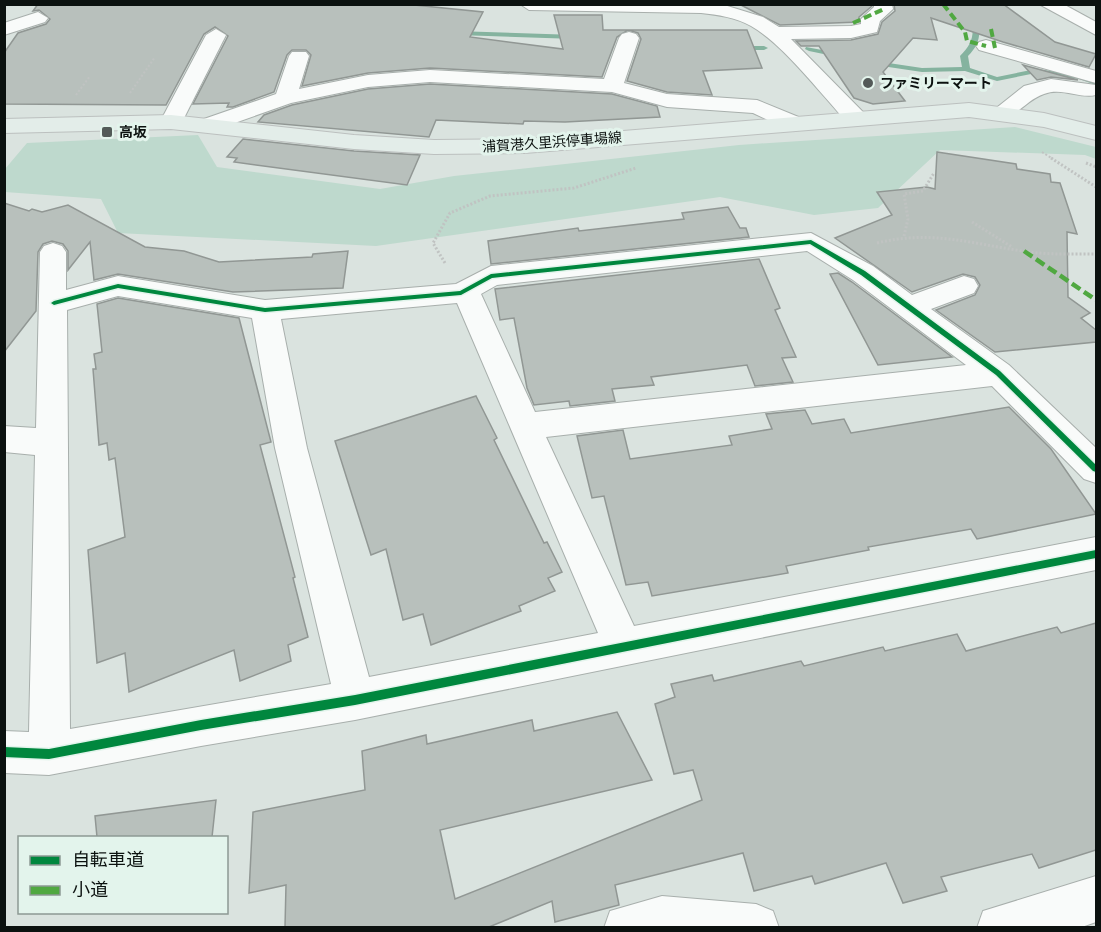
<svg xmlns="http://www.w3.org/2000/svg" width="1101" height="932" viewBox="0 0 1101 932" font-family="'PT Sans','Noto Sans JP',sans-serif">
  <rect width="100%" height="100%" fill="#dae3df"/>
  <polygon fill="#bed9cd" points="1015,127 1096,147 1096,159 1085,155 940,150 878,208 814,215 720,197 376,246 118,233 101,199 5,192 5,169 27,143 198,135 217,167 380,189 454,176 739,145"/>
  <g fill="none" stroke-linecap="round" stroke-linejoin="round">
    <g fill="#85b39f" fill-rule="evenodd">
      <path d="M974,16L977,18C982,34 979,45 968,56L970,68L997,77L1036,69L1081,75L1096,80V85L1079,79L1036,73L997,81L965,71L922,72L875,65L871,63L875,61L922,68L962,67L960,56C972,44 975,35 971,18Z"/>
      <polygon points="455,31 576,35 580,37 576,39 458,35 454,33"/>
      <polygon points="736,46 764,46 768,48 764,50 736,50"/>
      <polygon points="806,47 838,53 842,55 838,57 809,51 805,49"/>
    </g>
  </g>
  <g fill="#b8c0bc" stroke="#919794" stroke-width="1.5">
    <polygon points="38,4 404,4 483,12 470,37 563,49 554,15 602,15 603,30 747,30 762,68 703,71 712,95 667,92 627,81 641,39 638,33 628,30 617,37 602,77 430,68 368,73 302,86 311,55 306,50 292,50 287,55 274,92 233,107 227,107 229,103 193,104 228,36 215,27 204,34 166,105 4,104 4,53 18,33 46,24 50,19 39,10 33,11"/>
    <polygon points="739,4 872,4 872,6 859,17 859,22 780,25"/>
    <polygon points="894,4 1003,4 1055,42 1096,54 1089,67 1003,42 931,18 937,40 913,38 883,72 905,101 873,104 854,98 819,46 801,46 796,41 851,40 878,34 882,22 895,11"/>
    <polygon points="1023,65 1078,80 1051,77 1037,80"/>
    <polygon points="430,84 612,94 657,106 660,117 565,122 524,121 523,124 436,120 429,137 258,122 264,115 292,105 368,89"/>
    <polygon points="243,139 354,151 420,155 407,185 234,162 237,158 227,157"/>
    <polygon points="937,152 1016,164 1017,169 1050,174 1051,182 1060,183 1077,234 1067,232 1068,297 1090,313 1081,318 1096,330 1096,342 995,352 936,310 975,295 980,285 975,277 963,274 912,292 835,238 892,215 877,192 927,187 935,189"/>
    <polygon points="4,203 29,211 32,209 42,212 68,205 145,247 184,251 219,262 312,257 313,254 348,251 343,288 233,292 118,274 94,280 90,242 68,270 68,251 63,244 52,241 43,244 38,252 36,311 4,352"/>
    <polygon points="728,207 740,228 746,228 749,237 491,264 488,241 578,228 579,231 684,219 682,213"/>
    <polygon points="759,259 780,308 775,310 796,357 782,358 793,382 755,386 747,365 651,377 654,385 612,389 615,401 570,406 569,401 534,405 527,388 514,318 500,320 495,289"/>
    <polygon points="838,273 852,282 952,357 878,365 830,274"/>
    <polygon points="118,298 239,318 271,442 260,445 295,577 293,578 308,637 288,645 291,661 240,681 234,650 129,692 125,653 97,663 88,550 125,537 115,458 109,460 107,443 99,445 93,369 96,369 94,354 102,352 97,304"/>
    <polygon points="476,396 497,438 494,440 544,543 547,542 562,572 548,578 555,591 519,606 521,611 431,645 423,614 403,620 386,549 371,555 335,441"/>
    <polygon points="1009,407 1051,449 1096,514 977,539 971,529 868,547 869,550 786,566 788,573 652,596 648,582 626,585 604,496 592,498 577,436 623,430 630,459 732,445 729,436 772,429 766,414 805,410 812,424 844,419 851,433"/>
    <polygon points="1096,623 1096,850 1039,868 1032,854 941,877 947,891 903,903 886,863 815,884 812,876 754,891 743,853 615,885 619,905 555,922 552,901 489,927 285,927 286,885 249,893 253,812 365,790 362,751 426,735 427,744 532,720 534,731 617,712 652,780 440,830 455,899 702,800 693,770 674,774 655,704 675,697 671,684 712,675 714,681 801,661 804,666 883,647 885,651 957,634 966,651 1057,627 1061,633"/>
    <polygon points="216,800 212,837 97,837 95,816"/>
  </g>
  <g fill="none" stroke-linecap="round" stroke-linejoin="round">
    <defs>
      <g id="minor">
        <path d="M520,4H721L763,17L779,27L851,26L861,24V19L874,7V4H892L893,9L880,21L877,32L851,38L791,39L863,112L866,117L863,122H847C820,93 784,45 751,26C735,17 718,15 701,13L529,10Z"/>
        <polygon points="1039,4 1063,4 1096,22 1096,35"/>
        <polygon points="38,12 48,18 45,22 4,35 4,23"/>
        <polygon points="216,29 226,35 182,122 179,127 163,127 160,122 206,35"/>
        <polygon points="629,32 636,34 639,38 624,83 667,94 757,100 801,118 804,123 801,128 785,128 753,113 667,107 612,92 430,82 368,87 291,103 209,132 201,130 198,125 201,120 276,94 289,56 292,52 306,52 309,56 299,89 368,75 430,70 604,79 619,38 622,34"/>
        <polygon points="986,40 1096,71 1096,83 979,50 976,46 979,42"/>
        <path d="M1051,79L1096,85V95C1079,99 1062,87 1044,94C1025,100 1013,123 993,118L990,113L1024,86Z"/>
        <path d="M811,233L873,266L912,295L964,276L974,279L978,286L974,293L931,309L1009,365L1096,448V483L1084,479L992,386L546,437L634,626L1096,537V570L355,720L201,746L49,775L4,773V731L29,732L35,455L4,452V426L36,428L40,252L44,246L53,243L62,246L66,252V290L118,276L265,300L456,284L491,266ZM807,251L853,280L966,365L535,412L481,294L497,285ZM118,296L252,318L275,448L331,684L70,729L67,310ZM457,303L598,633L369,677L307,448L281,319Z"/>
        <polygon points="1096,876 1096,922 1079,928 977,928 983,911"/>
        <polygon points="662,896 756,904 773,911 779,928 604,928 610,911"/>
      </g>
      <polygon id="major" points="969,103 1044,113 1096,126 1096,140 1044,127 969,117 525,153 434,154 354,149 171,129 4,133 4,119 171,115 354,135 434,140 525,139"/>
    </defs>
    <use href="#minor" stroke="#a8afac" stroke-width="2"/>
    <use href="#major" stroke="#bcc0bf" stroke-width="2"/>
    <g stroke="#c0c3c2" stroke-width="2" stroke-dasharray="2 2" stroke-linecap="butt">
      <polyline points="130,93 155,57"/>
      <polyline points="76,95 90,76"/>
      <polyline points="1042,152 1053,159"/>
    </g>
    <g stroke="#c0c3c2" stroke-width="3" stroke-dasharray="2 2" stroke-linecap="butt">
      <polyline points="1051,158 1096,187"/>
      <polyline points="1086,163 1096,167"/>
      <polyline points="972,222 1012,247"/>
      <polyline points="904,236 908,219 904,194 923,191 934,173"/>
      <path d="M877,243C931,230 969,243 1022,251C1047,255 1072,254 1096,254"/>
      <polyline points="445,263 433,243 450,213 490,196 574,188 636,168"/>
    </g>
    <use href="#minor" fill="#f9fbfa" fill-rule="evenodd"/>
    <use href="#major" fill="#e3ede9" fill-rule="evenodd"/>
    <g stroke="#50a841" stroke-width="4" stroke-dasharray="8 4" stroke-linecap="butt">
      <polyline points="943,4 965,32 967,41 986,46"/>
      <polyline points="853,23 884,9"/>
      <polyline points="991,29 995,48"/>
    </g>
    <polyline stroke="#50a841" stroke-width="4.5" stroke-dasharray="10 4.5" stroke-linecap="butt" points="1024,251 1096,300"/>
    <defs>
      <g id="cycleway">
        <polygon points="811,240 865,271 1000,371 1096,465 1096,472 1093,471 996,375 861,275 810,244 492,278 461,295 265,312 118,288 54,305 51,303 54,301 118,284 265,308 460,291 491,274"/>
        <polygon points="1096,550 1096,558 355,705 201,730 49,759 4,757 4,747 49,749 201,720 355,695"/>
      </g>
    </defs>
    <use href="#cycleway" stroke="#e3f4ec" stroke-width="3"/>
    <use href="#cycleway" fill="#00873e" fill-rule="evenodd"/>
  </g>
  <g fill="#535a58" stroke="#e3f4ec" stroke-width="2">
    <circle cx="868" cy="83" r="6"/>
    <rect x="101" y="126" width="12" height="12" rx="3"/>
  </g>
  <g text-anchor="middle" stroke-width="6" stroke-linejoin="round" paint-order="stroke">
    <g font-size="14" font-weight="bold" fill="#0b110f" stroke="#e3f4ec" text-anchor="start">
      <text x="880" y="88">ファミリーマート</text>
      <text x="119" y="137">高坂</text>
    </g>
    <g font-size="14" fill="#0b110f" stroke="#e3f4ec">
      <text transform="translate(552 142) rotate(-4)" y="5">浦賀港久里浜停車場線</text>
    </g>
  </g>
  <rect width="1101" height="932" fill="none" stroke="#0b110f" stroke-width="12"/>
  <rect x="18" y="836" width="210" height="78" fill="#e3f4ec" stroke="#8d9994" stroke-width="1.5"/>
  <rect x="30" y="856" width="30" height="9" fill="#00873e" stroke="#8d9994" stroke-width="1.5"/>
  <text x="72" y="866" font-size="18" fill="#0b110f">自転車道</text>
  <rect x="30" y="886" width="30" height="9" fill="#50a841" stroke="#8d9994" stroke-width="1.5"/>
  <text x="72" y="896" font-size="18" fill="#0b110f">小道</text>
</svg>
